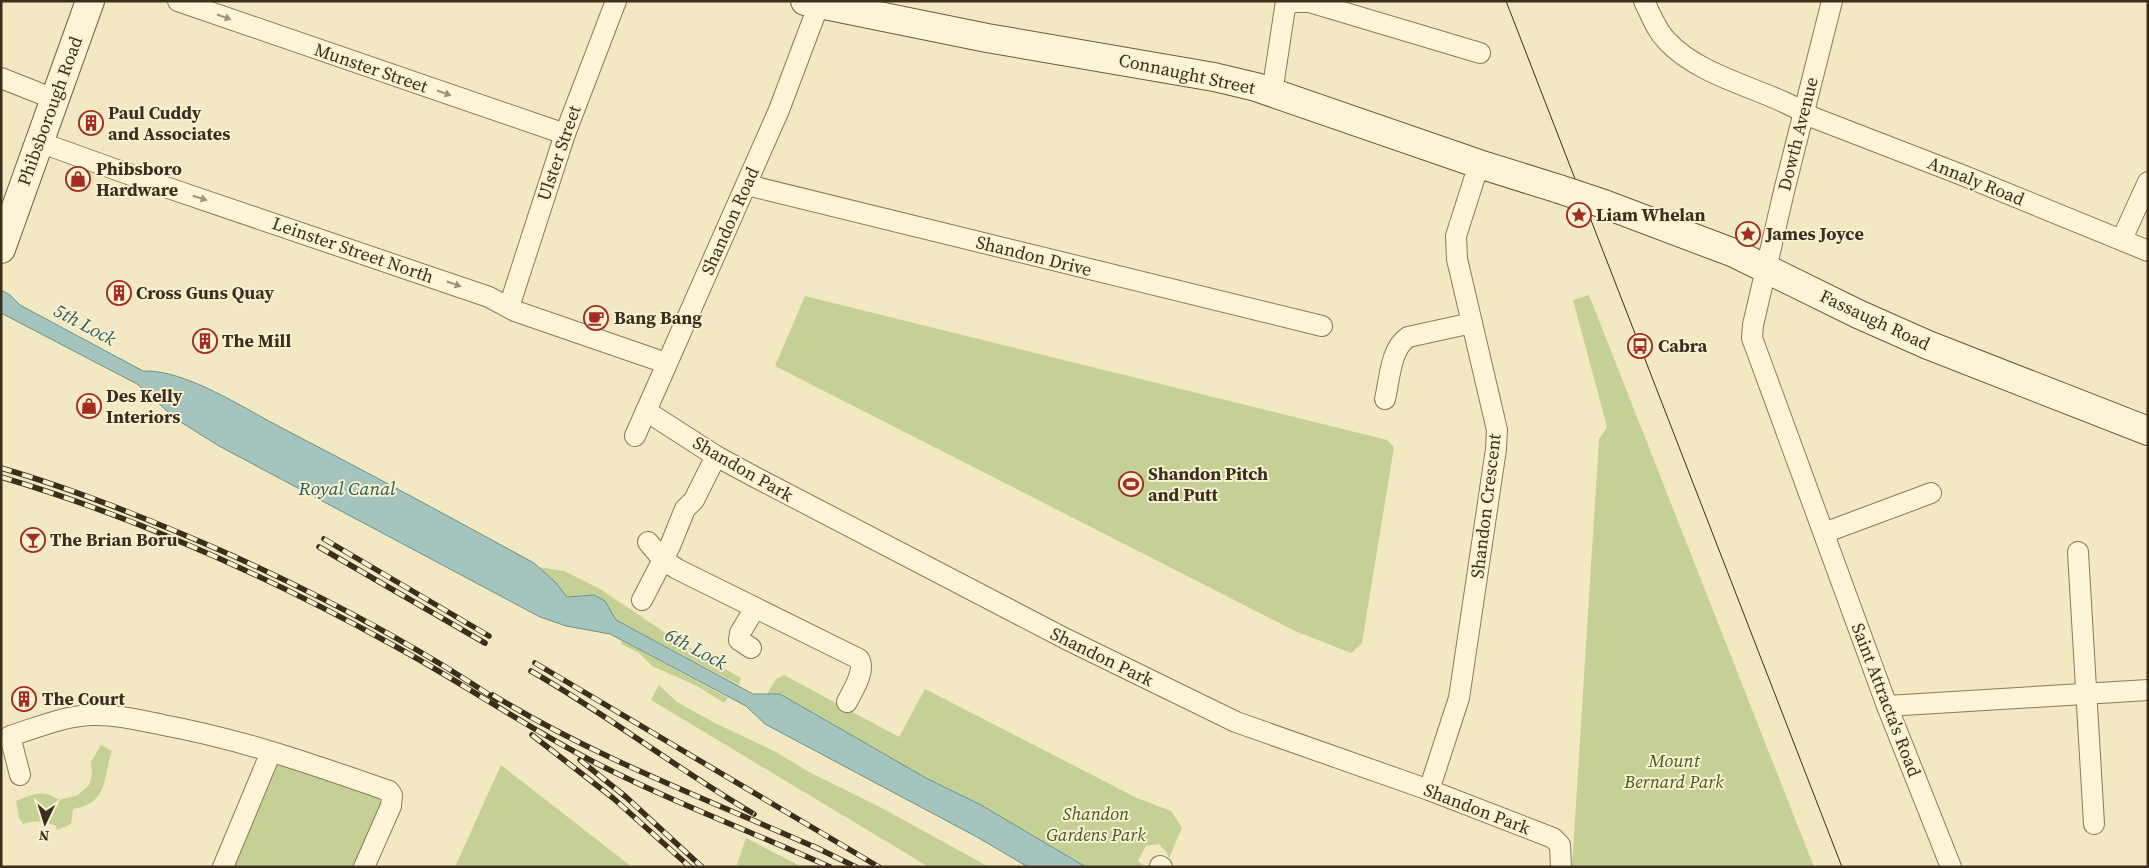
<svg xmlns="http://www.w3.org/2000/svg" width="2149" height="868" viewBox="0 0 2149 868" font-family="'Source Serif 4',serif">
  <rect width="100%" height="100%" fill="#f2e8c2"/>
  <g fill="#c5d194">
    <polygon points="1589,295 1814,867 1572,867 1599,439 1607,427 1573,300"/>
    <polygon points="805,296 1387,440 1394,447 1362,643 1351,653 1295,631 775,366"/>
    <path d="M539,567L564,571L600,589L676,640L741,678L739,685L616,620C600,593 597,593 567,597Z"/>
    <polygon points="622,641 728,698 724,703 697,686 652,666 639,653 621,644"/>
    <polygon points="784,675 899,737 925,689 1137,798 1171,811 1182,828 1169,858 1166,852 1159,844 1146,846 1138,861 1146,867 1086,867 981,805 926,778 780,694 767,694 776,679"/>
    <polygon points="659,685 677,702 715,723 776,752 809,772 880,807 989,867 929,867 651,700"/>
    <path d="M101,745L112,751C102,780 109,803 73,809L71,824L57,830L56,826C43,821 36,820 23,824L19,818L16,801C35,794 41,789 59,800L78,795L89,785L92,775L91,762Z"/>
    <polygon points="276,763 384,800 357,867 230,867"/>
    <polygon points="501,765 632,867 455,867"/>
    <polygon points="746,838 802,867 736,867"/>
  </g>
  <path fill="#a4c4bd" stroke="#6a938d" d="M1,290L10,295L20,305L143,371C185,369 245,409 282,428C367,472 450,517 534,563L556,583L567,597L594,595L605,601L616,620L753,694H780L926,778L981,805L1086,867H1028L977,837L765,724L746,706L610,634L566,626L540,617L219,446L176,419L137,384L1,313Z"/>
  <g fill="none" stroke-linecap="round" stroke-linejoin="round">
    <defs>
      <g id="street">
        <polyline points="178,1 565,134"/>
        <path d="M1644,1C1651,15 1656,30 1667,41C1702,79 1769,89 1812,117L1962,175L2148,251"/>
        <polyline points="1832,1 1785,187 1753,325 1752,338 1887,706 1951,867"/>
        <polyline points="1286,4 1296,2 1309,2 1480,53"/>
        <polyline points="1,78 54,99"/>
        <polyline points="1272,93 1286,1"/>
        <polyline points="39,142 142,179 489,297 515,311 666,363"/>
        <polyline points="747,185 1322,326"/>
        <polyline points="2122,239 2148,182"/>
        <polyline points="509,307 565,134 616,1"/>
        <path d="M1385,399C1390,379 1390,349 1408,337L1472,323"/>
        <polyline points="646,411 716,456 753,476 1066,639 1236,722 1429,790 1553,838 1560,845 1561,867"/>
        <polyline points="635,436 779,110 819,4"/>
        <polyline points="1824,533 1931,493"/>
        <path d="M648,542L662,559L677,569L859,659C866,671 853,690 847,702"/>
        <polyline points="2078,552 2094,824"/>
        <polyline points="642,600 670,546 685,509 694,500 716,456"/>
        <polyline points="751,648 739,640 740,633 755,608"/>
        <polyline points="1887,706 2148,690"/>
        <path d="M20,775L10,736C36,728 64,716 91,715C115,714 139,720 163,725C240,739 315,765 389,791L392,795L391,806L364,867"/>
        <polyline points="1429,790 1459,698 1496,449 1497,430 1457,259 1456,236 1479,164"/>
        <polyline points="1160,866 1162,867"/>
        <polyline points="223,867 271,752"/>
      </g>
      <g id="secondary">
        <polyline points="805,1 987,38 1214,77 1256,87 1479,164 1559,189"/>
        <polyline points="1604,204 1734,253 1858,314 1928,345 2148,431"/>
        <polyline points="1,249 90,1"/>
      </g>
    </defs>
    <use href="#street" stroke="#8d7957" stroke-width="22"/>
    <use href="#secondary" stroke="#6f593a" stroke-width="30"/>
    <use href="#street" stroke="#fcf4d6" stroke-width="20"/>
    <use href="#secondary" stroke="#fcf4d6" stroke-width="28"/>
    <polyline stroke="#3c2e1d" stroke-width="1" points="1506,1 1842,867"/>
    <defs>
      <g id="rail">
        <path d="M1,468C80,491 156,522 231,555C324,597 412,643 497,700"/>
        <path d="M1,477C136,517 267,576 391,644C458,680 521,724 590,760C667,800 750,831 830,867"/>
        <polyline points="324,539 489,636"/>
        <polyline points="319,547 485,643"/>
        <polyline points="535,663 879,867"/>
        <path d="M531,671C608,715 677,769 754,814"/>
        <path d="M493,695C596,758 709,800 819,849"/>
        <polyline points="532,735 613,798 690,867"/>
        <polyline points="580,760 626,797 702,867"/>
        <polyline points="813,846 856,867"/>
      </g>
    </defs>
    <use href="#rail" stroke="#3c2e1d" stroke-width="5.5"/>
    <use href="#rail" stroke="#f8f1d2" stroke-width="4" stroke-dasharray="11" stroke-linecap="butt"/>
    <defs>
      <polyline id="secondary-bridge" points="1559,189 1604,204"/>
    </defs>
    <use href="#secondary-bridge" stroke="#6f593a" stroke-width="30" stroke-linecap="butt"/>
    <use href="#secondary-bridge" stroke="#fcf4d6" stroke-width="28"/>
  </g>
  <defs><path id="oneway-solid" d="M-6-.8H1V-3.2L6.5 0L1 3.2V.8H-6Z" transform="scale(1.25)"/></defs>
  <g fill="#9c917a">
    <use href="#oneway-solid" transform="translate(224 17) rotate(19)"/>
    <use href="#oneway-solid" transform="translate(444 93) rotate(19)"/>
    <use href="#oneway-solid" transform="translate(200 198) rotate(18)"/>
    <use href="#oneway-solid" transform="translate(454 284) rotate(19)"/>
  </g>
  <defs>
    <symbol id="building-ring" viewBox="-11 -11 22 22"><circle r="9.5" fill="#f8f1d2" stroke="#a22c22" stroke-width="1.5"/><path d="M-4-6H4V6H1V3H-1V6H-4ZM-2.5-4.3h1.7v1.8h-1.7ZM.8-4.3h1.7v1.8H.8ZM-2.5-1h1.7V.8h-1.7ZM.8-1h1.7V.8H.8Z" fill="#a22c22"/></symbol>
    <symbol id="shop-ring" viewBox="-11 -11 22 22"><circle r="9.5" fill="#f8f1d2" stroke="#a22c22" stroke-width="1.5"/><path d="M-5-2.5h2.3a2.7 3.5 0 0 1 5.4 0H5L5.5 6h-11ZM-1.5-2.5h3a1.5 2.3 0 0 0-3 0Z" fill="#a22c22"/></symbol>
    <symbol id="sight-ring" viewBox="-11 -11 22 22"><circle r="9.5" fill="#f8f1d2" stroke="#a22c22" stroke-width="1.5"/><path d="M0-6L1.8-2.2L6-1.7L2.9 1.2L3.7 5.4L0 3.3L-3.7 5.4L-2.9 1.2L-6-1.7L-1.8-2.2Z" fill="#a22c22"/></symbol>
    <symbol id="cafe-ring" viewBox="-11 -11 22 22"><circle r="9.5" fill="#f8f1d2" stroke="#a22c22" stroke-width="1.5"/><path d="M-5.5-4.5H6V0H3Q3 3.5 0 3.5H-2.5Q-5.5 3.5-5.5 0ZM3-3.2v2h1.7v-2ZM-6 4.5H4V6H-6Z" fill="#a22c22"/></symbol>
    <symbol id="bus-ring" viewBox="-11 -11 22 22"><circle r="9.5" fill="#f8f1d2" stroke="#a22c22" stroke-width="1.5"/><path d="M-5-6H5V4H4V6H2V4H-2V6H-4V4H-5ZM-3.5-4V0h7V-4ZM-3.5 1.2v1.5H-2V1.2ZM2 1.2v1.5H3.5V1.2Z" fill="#a22c22"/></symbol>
    <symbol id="stadium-ring" viewBox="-11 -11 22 22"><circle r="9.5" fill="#f8f1d2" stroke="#a22c22" stroke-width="1.5"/><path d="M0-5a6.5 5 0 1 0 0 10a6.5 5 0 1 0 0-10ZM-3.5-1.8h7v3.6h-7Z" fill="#a22c22"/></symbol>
    <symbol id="bar-ring" viewBox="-11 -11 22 22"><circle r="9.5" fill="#f8f1d2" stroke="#a22c22" stroke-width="1.5"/><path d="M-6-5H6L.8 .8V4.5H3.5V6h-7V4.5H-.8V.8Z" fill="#a22c22"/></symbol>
  </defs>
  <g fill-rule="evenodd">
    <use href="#building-ring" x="77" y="109" width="28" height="28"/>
    <use href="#shop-ring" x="64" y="165" width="28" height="28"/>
    <use href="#sight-ring" x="1565" y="201" width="28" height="28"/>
    <use href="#sight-ring" x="1734" y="220" width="28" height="28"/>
    <use href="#building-ring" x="105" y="279" width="28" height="28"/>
    <use href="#cafe-ring" x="582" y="304" width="28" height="28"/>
    <use href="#building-ring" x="191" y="327" width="28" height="28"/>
    <use href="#bus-ring" x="1626" y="332" width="28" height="28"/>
    <use href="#shop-ring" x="75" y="392" width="28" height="28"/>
    <use href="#stadium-ring" x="1117" y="470" width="28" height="28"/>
    <use href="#bar-ring" x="19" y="526" width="28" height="28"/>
    <use href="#building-ring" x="10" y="685" width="28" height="28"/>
  </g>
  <g text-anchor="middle" stroke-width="4" stroke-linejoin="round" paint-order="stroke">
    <g font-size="18" fill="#3c2e1d" stroke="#f8f1d2">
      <text transform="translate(371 68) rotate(19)" y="6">Munster Street</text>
      <text transform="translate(1187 74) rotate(12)" y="6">Connaught Street</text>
      <text transform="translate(50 111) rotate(-70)" y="6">Phibsborough Road</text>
      <text transform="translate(1798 134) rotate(-76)" y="6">Dowth Avenue</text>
      <text transform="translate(559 153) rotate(-71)" y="6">Ulster Street</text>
      <text transform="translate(1976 181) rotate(22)" y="6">Annaly Road</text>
      <text transform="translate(730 221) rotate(-66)" y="6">Shandon Road</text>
      <text transform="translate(353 250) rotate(19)" y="6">Leinster Street North</text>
      <text transform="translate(1034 256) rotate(14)" y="6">Shandon Drive</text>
      <text transform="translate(1875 320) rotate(25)" y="6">Fassaugh Road</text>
      <text transform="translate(743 469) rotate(30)" y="6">Shandon Park</text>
      <text transform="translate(1486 506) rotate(-83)" y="6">Shandon Crescent</text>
      <text transform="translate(1102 657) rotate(26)" y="6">Shandon Park</text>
      <text transform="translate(1886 700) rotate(69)" y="6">Saint Attracta's Road</text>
      <text transform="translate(1477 809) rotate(21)" y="6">Shandon Park</text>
    </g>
    <g font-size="18" font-weight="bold" fill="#3c2e1d" stroke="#f8f1d2" text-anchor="start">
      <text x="108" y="119">Paul Cuddy<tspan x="108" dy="21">and Associates</tspan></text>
      <text x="96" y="175">Phibsboro<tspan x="96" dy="21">Hardware</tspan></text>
      <text x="1596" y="221">Liam Whelan</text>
      <text x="1766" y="240">James Joyce</text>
      <text x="136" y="299">Cross Guns Quay</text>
      <text x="614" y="324">Bang Bang</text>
      <text x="222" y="347">The Mill</text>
      <text x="1658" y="352">Cabra</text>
      <text x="106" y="402">Des Kelly<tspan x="106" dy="21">Interiors</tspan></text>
      <text x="1148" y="480">Shandon Pitch<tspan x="1148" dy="21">and Putt</tspan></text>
      <text x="50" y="546">The Brian Boru</text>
      <text x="42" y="705">The Court</text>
    </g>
    <g font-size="18" font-style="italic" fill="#475a21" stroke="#f8f1d2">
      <text x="1674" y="767">Mount<tspan x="1674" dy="21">Bernard Park</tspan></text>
      <text x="1096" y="820">Shandon<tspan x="1096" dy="21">Gardens Park</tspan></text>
    </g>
    <g font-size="19" font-style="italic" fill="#2b5c5d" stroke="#f8f1d2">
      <text transform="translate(85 324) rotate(28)" y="7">5th Lock</text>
      <text x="347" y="495">Royal Canal</text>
      <text transform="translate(696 648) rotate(28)" y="7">6th Lock</text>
    </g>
  </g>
  <rect width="2149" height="868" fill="none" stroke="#3c2e1d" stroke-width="5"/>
  <g transform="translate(45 823) rotate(184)" stroke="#f8f1d2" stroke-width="4" paint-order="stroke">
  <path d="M0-4L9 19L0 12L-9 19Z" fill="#3c2e1d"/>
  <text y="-8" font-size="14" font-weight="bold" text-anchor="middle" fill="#3c2e1d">N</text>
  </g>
</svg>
